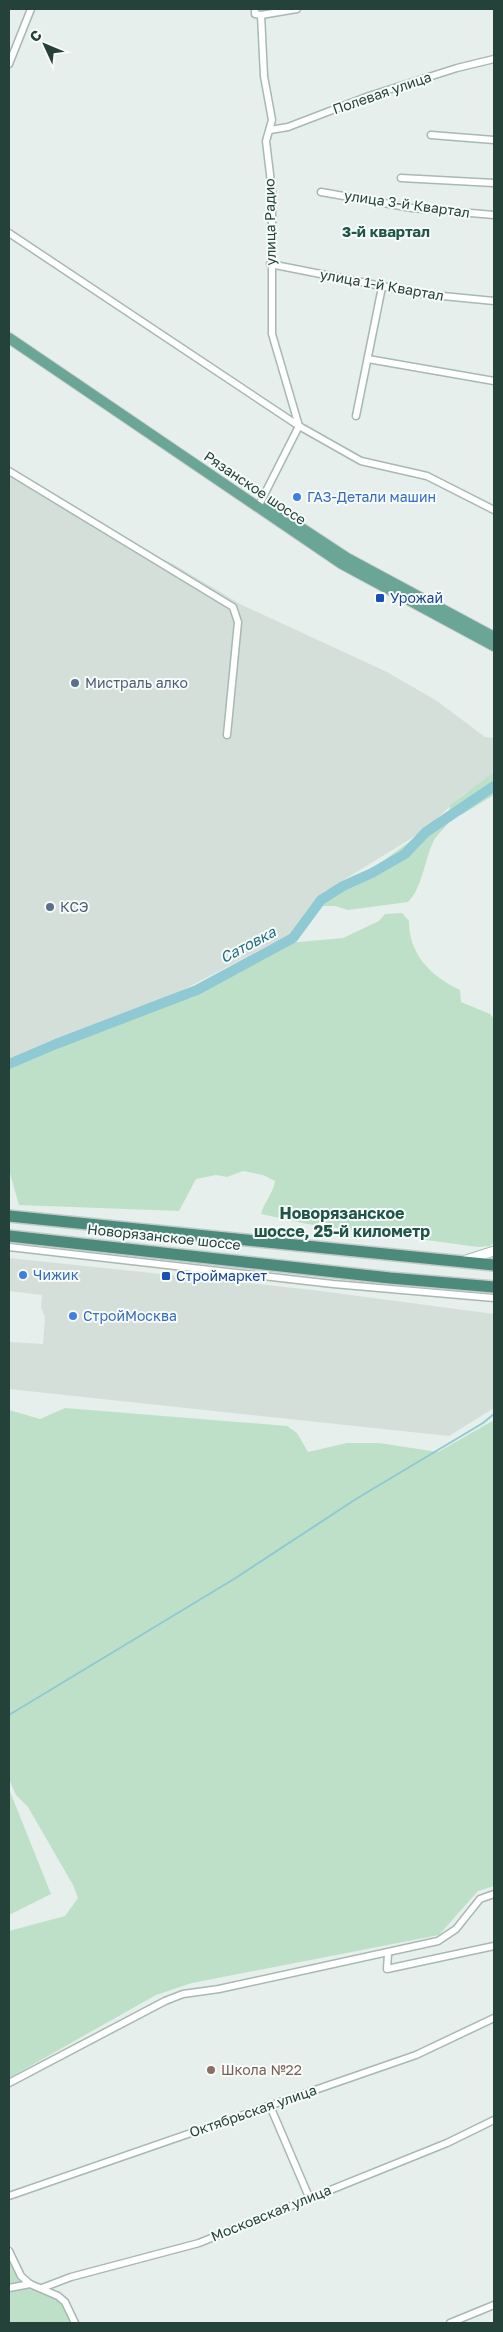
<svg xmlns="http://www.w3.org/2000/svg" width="503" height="2332" viewBox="0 0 503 2332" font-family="'Golos Text',sans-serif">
  <rect width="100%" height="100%" fill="#e6efeb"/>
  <g fill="#d4dfda">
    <polygon points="9,472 109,535 173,564 242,605 387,672 437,701 485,737 494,738 494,772 485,781 462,795 425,830 324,892 294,932 177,993 9,1060"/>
    <polygon points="9,1258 313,1290 494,1314 494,1408 449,1436 9,1389 9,1342 43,1344 45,1317 41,1308 42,1295 9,1291"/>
  </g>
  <g fill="#bfe0c8">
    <polygon points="494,772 494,795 461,815 454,816 449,812 450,805"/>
    <path d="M445,816L449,821C446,828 438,833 434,840C425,858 422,889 408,902L348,910L335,906H320L324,895L372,869Z"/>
    <path d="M402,913L409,921C409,955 431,976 460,990L461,1002L490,1014L494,1019V1242L490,1246L478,1247L307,1224L261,1214C264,1202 273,1194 275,1181L263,1175L243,1171L227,1177L216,1175L196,1179L179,1211L19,1205L9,1170V1069L51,1048L121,1020L180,997L191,998L288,943L343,938L379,921L385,914Z"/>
    <polygon points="65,1408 287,1426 297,1433 308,1452 347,1443 379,1443 438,1452 494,1420 494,1886 478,1891 439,1935 192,1983 156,1995 9,2078 9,1931 65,1916 78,1898 73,1885 28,1807 16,1795 9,1779 9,1410 40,1419"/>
    <polygon points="9,1789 51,1894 9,1915"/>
    <polygon points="9,2258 13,2270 26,2288 50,2295 62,2304 72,2323 9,2323"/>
  </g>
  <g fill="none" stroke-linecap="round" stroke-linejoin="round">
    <polyline stroke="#8ec9d4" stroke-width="2" points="9,1715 234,1579 356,1499 483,1423 494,1414"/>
    <polyline stroke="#8ec9d4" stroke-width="10" points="9,1064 56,1044 197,990 293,938 321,900 343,886 372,873 405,854 426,832 494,786"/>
    <defs>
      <g id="minor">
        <polyline points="255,9 255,14 261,15 297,9"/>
        <polyline points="261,15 264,76 272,120 266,141 272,191 272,334 299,426 261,501"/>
        <polyline points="9,64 31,9"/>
        <polyline points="270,130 288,127 369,96 457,68 494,59"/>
        <polyline points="431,135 494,140"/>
        <polyline points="401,178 494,183"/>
        <polyline points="321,192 412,208 494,215"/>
        <polyline points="9,233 299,426 361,461 427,476 494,510"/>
        <polyline points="270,264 422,294 494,301"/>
        <polyline points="368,359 494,381"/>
        <polyline points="356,416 382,287"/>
        <polyline points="9,471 233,607 238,622 227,735"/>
        <polyline points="9,1247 333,1284 494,1298"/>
        <polyline points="388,1954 387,1969 494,1946"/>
        <polyline points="9,2083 165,2001 183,1994 219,1989 438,1941 456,1929 480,1899 494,1894"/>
        <polyline points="270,2106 309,2197"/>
        <polyline points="9,2196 416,2055 494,2018"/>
        <polyline points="9,2251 21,2276 30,2284 58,2296 65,2302 75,2323"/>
        <polyline points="9,2288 30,2284"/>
        <polyline points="42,2288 71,2277 199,2243 447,2143 494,2120"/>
        <polyline points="450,2323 494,2305"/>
      </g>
      <polyline id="secondary" points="466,1260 494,1251"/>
      <g id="primary">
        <polyline points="9,338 342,564 494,646"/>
        <polyline points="268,506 347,558 494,637"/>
      </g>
      <g id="trunk">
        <polyline points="9,1216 494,1265"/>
        <polyline points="9,1236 390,1278 494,1287"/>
      </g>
    </defs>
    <use href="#minor" stroke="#a8b8b2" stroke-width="9"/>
    <use href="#secondary" stroke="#a4bbb3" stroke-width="11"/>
    <use href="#primary" stroke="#c2cac8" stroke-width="12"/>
    <use href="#trunk" stroke="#c2cac8" stroke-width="14"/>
    <use href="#minor" stroke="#fff" stroke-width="6"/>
    <use href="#secondary" stroke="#fff" stroke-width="9"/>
    <use href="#primary" stroke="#6aa596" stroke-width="10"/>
    <use href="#trunk" stroke="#4c8a7c" stroke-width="11"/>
  </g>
  <g fill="#3f7fe0" stroke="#f7fbf9" stroke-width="2">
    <circle cx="297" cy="497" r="5"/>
    <circle cx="23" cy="1275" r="5"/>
    <circle cx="73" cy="1316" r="5"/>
  </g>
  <g fill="#1a4fb4" stroke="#f7fbf9" stroke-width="2">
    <rect x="375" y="593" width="10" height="10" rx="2.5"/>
    <rect x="161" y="1271" width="10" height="10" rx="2.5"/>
  </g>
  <g fill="#5c6f8a" stroke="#f7fbf9" stroke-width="2">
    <circle cx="75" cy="683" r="5"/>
    <circle cx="50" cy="907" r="5"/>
  </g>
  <circle fill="#8d6e63" stroke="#f7fbf9" stroke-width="2" cx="211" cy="2070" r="5"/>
  <g text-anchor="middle" stroke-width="4" stroke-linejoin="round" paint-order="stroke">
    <g font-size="14" fill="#24423a" stroke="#f7fbf9">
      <text transform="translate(382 93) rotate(-19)" y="5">Полевая улица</text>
      <text transform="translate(407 204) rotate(8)" y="5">улица 3-й Квартал</text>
      <text transform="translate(270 222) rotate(-91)" y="5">улица Радио</text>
      <text transform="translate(382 285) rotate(10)" y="5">улица 1-й Квартал</text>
      <text transform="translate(255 488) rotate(34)" y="5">Рязанское шоссе</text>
      <text transform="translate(164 1237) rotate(6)" y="5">Новорязанское шоссе</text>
      <text transform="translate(253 2111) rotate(-19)" y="5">Октябрьская улица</text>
      <text transform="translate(271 2213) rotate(-22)" y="5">Московская улица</text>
    </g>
    <g font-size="14" fill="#366cbe" stroke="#f7fbf9" text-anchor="start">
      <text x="307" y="502">ГАЗ-Детали машин</text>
      <text x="33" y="1280">Чижик</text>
      <text x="83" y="1321">СтройМосква</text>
    </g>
    <g font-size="14" fill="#164399" stroke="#f7fbf9" text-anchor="start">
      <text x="390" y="603">Урожай</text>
      <text x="176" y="1281">Строймаркет</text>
    </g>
    <g font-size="14" fill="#4e5e75" stroke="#f7fbf9" text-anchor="start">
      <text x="85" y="688">Мистраль алко</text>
      <text x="60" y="912">КСЭ</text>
    </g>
    <g font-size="14" fill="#785e54" stroke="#f7fbf9" text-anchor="start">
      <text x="221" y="2075">Школа №22</text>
    </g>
    <g font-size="15" font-weight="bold" fill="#1f5548" stroke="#f7fbf9">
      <text x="386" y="237">3-й квартал</text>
    </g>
    <g font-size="15" font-style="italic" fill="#1c6f80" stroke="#f7fbf9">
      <text transform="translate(248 945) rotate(-28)" y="5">Сатовка</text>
    </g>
    <g font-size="16" font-weight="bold" fill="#1f5548" stroke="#f7fbf9">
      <text x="342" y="1219">Новорязанское<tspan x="342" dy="18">шоссе, 25-й километр</tspan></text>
    </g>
  </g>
  <rect width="503" height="2332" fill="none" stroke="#24423a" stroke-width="20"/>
  <g transform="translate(45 45) rotate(314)" stroke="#f7fbf9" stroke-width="4" paint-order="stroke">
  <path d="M0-4L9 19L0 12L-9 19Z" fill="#24423a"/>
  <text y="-8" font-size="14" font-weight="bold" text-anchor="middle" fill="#24423a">С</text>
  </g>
</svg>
